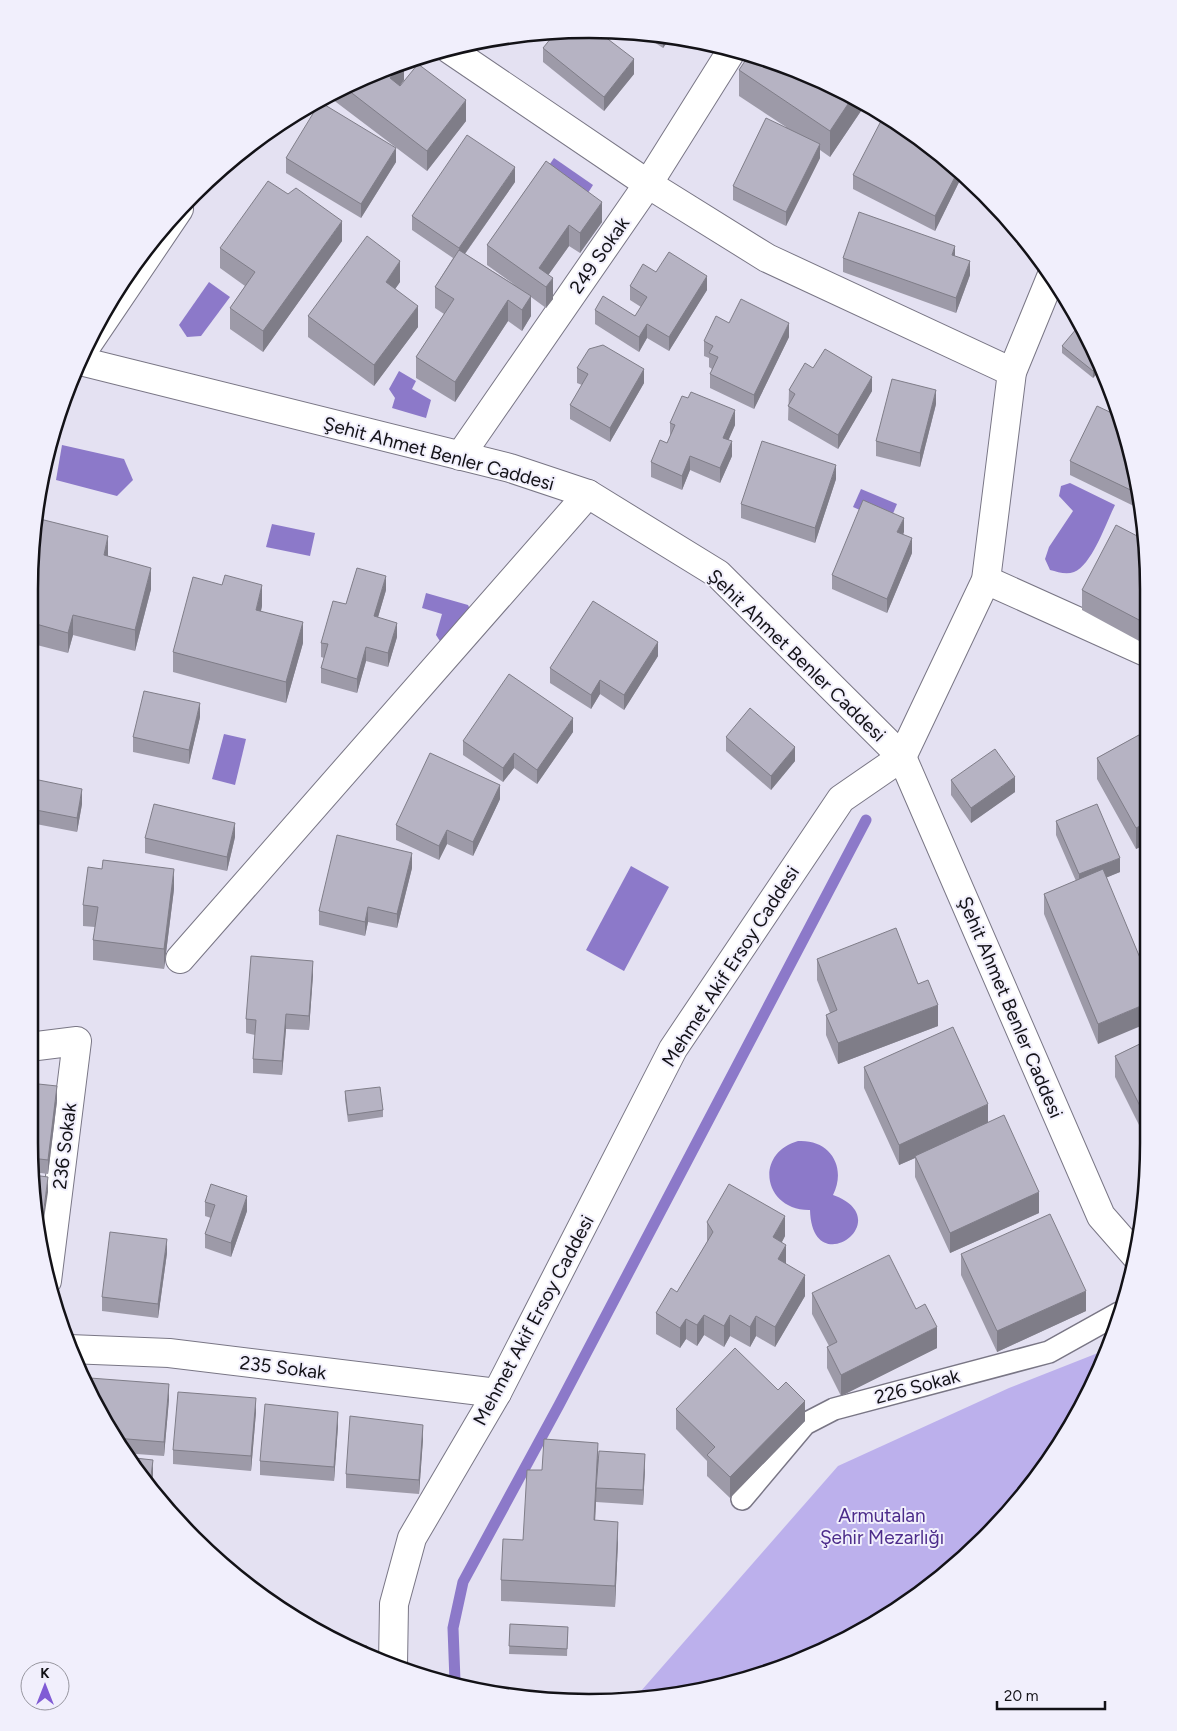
<svg xmlns="http://www.w3.org/2000/svg" width="1177" height="1731" viewBox="0 0 1177 1731" font-family="Figtree,sans-serif">
  <rect width="100%" height="100%" fill="#e4e1f2"/>
  <polygon fill="#bcb0ec" points="1108,1349 1054,1454 984,1539 900,1608 836,1644 697,1692 647,1698 641,1691 838,1466 1009,1388"/>
  <g fill="#8c79c9">
    <polygon points="554,158 593,185 581,204 541,177"/>
    <polygon points="209,282 230,297 201,336 187,337 179,325"/>
    <polygon points="399,371 416,381 412,389 431,400 426,418 392,408 395,398 389,389"/>
    <polygon points="62,445 124,459 133,480 117,496 56,480"/>
    <path d="M1070,483L1115,505C1106,523 1092,565 1074,572C1066,575 1058,572 1050,570L1045,559L1049,547L1073,511L1059,496L1061,486Z"/>
    <polygon points="861,489 897,504 889,523 853,507"/>
    <polygon points="272,524 315,533 310,556 266,547"/>
    <polygon points="426,593 468,605 474,617 447,652 436,635 442,614 422,608"/>
    <polygon points="224,734 246,739 235,785 212,779"/>
    <polygon points="631,866 669,887 624,971 586,950"/>
    <path d="M798,1141C830,1139 847,1167 833,1195C900,1219 812,1284 810,1210C764,1211 753,1154 798,1141Z"/>
  </g>
  <g fill="none" stroke-linecap="round" stroke-linejoin="round">
    <polyline stroke="#8c79c9" stroke-width="11" points="455,1681 453,1628 463,1582 559,1405 866,820"/>
    <defs>
      <polyline id="service" points="742,1499 805,1424 834,1409 1049,1352 1119,1313"/>
      <g id="minor">
        <polyline points="449,49 648,184 767,258 1012,372"/>
        <polyline points="460,456 648,184 732,50"/>
        <polyline points="986,580 1148,653"/>
        <polyline points="180,959 588,494"/>
        <polyline points="29,1047 77,1041 47,1281"/>
        <polyline points="69,1349 169,1353 497,1393"/>
      </g>
      <g id="tertiary">
        <polyline points="83,351 179,209"/>
        <polyline points="80,361 510,468 588,494 718,574 902,757 1101,1216 1136,1256"/>
        <polyline points="393,1665 394,1604 412,1538 497,1393 673,1049 841,799 902,757 986,580 1012,372 1051,277"/>
      </g>
    </defs>
    <use href="#service" stroke="#797685" stroke-width="24"/>
    <use href="#minor" stroke="#797685" stroke-width="30"/>
    <use href="#tertiary" stroke="#797685" stroke-width="30"/>
    <use href="#service" stroke="#fff" stroke-width="21"/>
    <use href="#minor" stroke="#fff" stroke-width="28"/>
    <use href="#tertiary" stroke="#fff" stroke-width="28"/>
  </g>
  <g fill="#9d9aa8">
    <polygon points="642,34 671,37 663,48"/>
    <polygon points="543,48 634,74 604,111 543,62"/>
    <polygon points="404,62 404,80 400,86 466,121 427,171 328,96 375,71"/>
    <polygon points="739,70 865,105 830,157 820,150 820,158 786,226 733,200 733,186 786,127 739,96"/>
    <polygon points="286,158 396,162 361,218 286,173"/>
    <polygon points="546,161 602,222 580,253 569,246 548,275 553,299 546,308 531,297 531,316 522,331 508,321 455,402 416,378 416,357 444,314 435,308 435,287 453,258 412,230 412,216 515,182 465,254 515,285 487,265 487,245"/>
    <polygon points="853,175 962,175 962,176 935,231 853,189"/>
    <polygon points="342,241 263,352 230,329 230,308 245,286 220,268 220,248"/>
    <polygon points="955,256 970,275 956,313 843,272 843,258"/>
    <polygon points="656,272 707,290 669,351 647,338 639,352 595,324 595,310 635,316 641,307 630,300 630,286"/>
    <polygon points="400,282 395,289 418,327 374,386 308,337 308,316"/>
    <polygon points="729,323 789,337 754,409 710,388 710,374 712,369 709,367 709,358 704,356 704,341"/>
    <polygon points="1090,341 1100,370 1093,378 1062,353 1062,346"/>
    <polygon points="577,368 644,383 610,442 570,419 570,405 582,385 577,383"/>
    <polygon points="813,368 872,391 838,449 788,420 789,390"/>
    <polygon points="936,404 920,467 876,456 876,441"/>
    <polygon points="670,423 735,425 728,440 732,456 720,483 690,470 682,490 651,477 651,462 667,443 670,437"/>
    <polygon points="1070,461 1138,480 1140,509 1070,475"/>
    <polygon points="836,479 815,543 741,518 741,504"/>
    <polygon points="36,518 108,557 151,589 135,651 73,635 68,653 29,643 29,588 33,578 30,577"/>
    <polygon points="904,532 903,535 912,553 887,613 832,589 832,575"/>
    <polygon points="1143,534 1141,642 1082,610 1082,590 1141,538"/>
    <polygon points="386,590 378,617 397,637 388,667 366,661 357,693 321,683 321,668 324,658 321,657 321,643 346,604"/>
    <polygon points="262,606 261,611 303,643 286,703 173,672 173,652"/>
    <polygon points="658,656 624,710 600,694 591,709 550,683 550,668"/>
    <polygon points="200,717 189,764 133,752 133,737"/>
    <polygon points="1148,730 1148,853 1144,845 1136,849 1097,779 1097,758"/>
    <polygon points="573,732 537,784 514,768 503,782 463,755 463,741"/>
    <polygon points="726,737 795,761 771,790 726,751"/>
    <polygon points="29,778 82,804 77,832 36,824 34,830 29,829"/>
    <polygon points="951,780 1015,792 971,823 951,795"/>
    <polygon points="500,799 473,856 447,844 439,860 396,840 396,825"/>
    <polygon points="1056,821 1120,872 1107,877 1098,1044 1044,914 1044,894 1076,881 1056,835"/>
    <polygon points="235,837 227,871 145,853 145,838"/>
    <polygon points="412,868 397,928 368,922 365,936 319,925 319,911"/>
    <polygon points="174,889 164,969 93,960 93,940 95,927 83,926 83,905"/>
    <polygon points="817,959 918,984 938,1026 838,1064 826,1035 826,1015 830,1013 817,980"/>
    <polygon points="29,963 34,964 34,1013 29,1013"/>
    <polygon points="313,975 309,1030 286,1029 282,1075 253,1073 253,1059 255,1035 246,1033 246,1019"/>
    <polygon points="1148,1040 1148,1143 1115,1077 1115,1056"/>
    <polygon points="864,1067 988,1122 1039,1213 950,1253 915,1177 915,1158 899,1165 864,1088"/>
    <polygon points="345,1091 383,1110 383,1117 348,1122 345,1099"/>
    <polygon points="57,1101 48,1174 33,1172 29,1142"/>
    <polygon points="205,1202 247,1211 231,1257 205,1248 205,1234 211,1218 205,1216"/>
    <polygon points="707,1222 785,1236 782,1242 786,1264 805,1296 775,1347 756,1336 750,1347 730,1336 724,1347 704,1335 697,1346 686,1339 680,1348 656,1334 656,1313 677,1292 707,1242"/>
    <polygon points="167,1253 158,1318 102,1311 102,1297"/>
    <polygon points="961,1254 1086,1311 997,1352 961,1275"/>
    <polygon points="812,1293 916,1309 937,1348 841,1396 827,1368 827,1347 829,1346 812,1314"/>
    <polygon points="89,1390 169,1399 164,1456 123,1453"/>
    <polygon points="676,1409 805,1421 730,1498 707,1476 707,1461 676,1429"/>
    <polygon points="256,1412 251,1471 173,1464 173,1450"/>
    <polygon points="338,1426 334,1481 260,1475 260,1461"/>
    <polygon points="423,1439 419,1494 346,1488 346,1474"/>
    <polygon points="598,1459 645,1469 643,1505 596,1502 596,1498 595,1521 618,1542 615,1607 501,1601 501,1580 523,1540 542,1470"/>
    <polygon points="510,1624 568,1627 567,1656 509,1654"/>
  </g>
  <g fill="#7f7d88">
    <polygon points="663,36 671,37 663,48"/>
    <polygon points="634,59 634,74 604,111 604,97"/>
    <polygon points="404,62 404,80 390,99 390,78 402,63"/>
    <polygon points="852,98 865,105 830,157 830,131"/>
    <polygon points="466,100 466,121 427,171 427,151"/>
    <polygon points="820,144 820,158 786,226 786,212"/>
    <polygon points="396,148 396,162 361,218 361,204"/>
    <polygon points="515,167 515,182 459,262 459,248"/>
    <polygon points="958,171 962,175 962,176 935,231 935,216"/>
    <polygon points="602,202 602,222 580,253 580,233"/>
    <polygon points="342,221 342,241 263,352 263,331"/>
    <polygon points="569,225 569,246 542,284 539,268"/>
    <polygon points="955,246 955,260 952,255"/>
    <polygon points="400,261 400,282 386,302 386,282"/>
    <polygon points="970,261 970,275 956,313 956,298"/>
    <polygon points="707,276 707,290 669,351 669,337"/>
    <polygon points="553,278 553,299 546,308 546,287"/>
    <polygon points="531,296 531,316 522,331 522,310"/>
    <polygon points="508,300 508,321 455,402 455,382"/>
    <polygon points="418,306 418,327 374,386 374,365"/>
    <polygon points="789,323 789,337 754,409 754,395"/>
    <polygon points="647,324 647,338 639,352 639,337"/>
    <polygon points="1099,365 1100,370 1093,378 1093,371"/>
    <polygon points="644,369 644,383 610,442 610,428"/>
    <polygon points="872,377 872,391 838,449 838,435"/>
    <polygon points="936,390 936,404 920,467 920,453"/>
    <polygon points="735,410 735,425 723,453 723,438"/>
    <polygon points="732,441 732,456 720,483 720,468"/>
    <polygon points="690,456 690,470 682,490 682,476"/>
    <polygon points="836,465 836,479 815,543 815,528"/>
    <polygon points="904,518 904,532 897,547 897,532"/>
    <polygon points="108,536 108,557 104,555"/>
    <polygon points="912,538 912,553 887,613 887,599"/>
    <polygon points="151,568 151,589 135,651 135,630"/>
    <polygon points="386,576 386,590 374,631 374,616"/>
    <polygon points="262,585 262,606 256,631 256,610"/>
    <polygon points="1148,608 1148,629 1141,642 1141,621"/>
    <polygon points="73,615 73,635 68,653 68,633"/>
    <polygon points="303,622 303,643 286,703 286,682"/>
    <polygon points="397,623 397,637 388,667 388,653"/>
    <polygon points="658,642 658,656 624,710 624,695"/>
    <polygon points="366,647 366,661 357,693 357,679"/>
    <polygon points="600,680 600,694 591,709 591,695"/>
    <polygon points="200,703 200,717 189,764 189,750"/>
    <polygon points="573,718 573,732 537,784 537,770"/>
    <polygon points="795,747 795,761 771,790 771,776"/>
    <polygon points="514,753 514,768 503,782 503,768"/>
    <polygon points="1015,777 1015,792 971,823 971,808"/>
    <polygon points="500,785 500,799 473,856 473,842"/>
    <polygon points="82,789 82,804 77,832 77,818"/>
    <polygon points="36,810 36,824 34,830 34,816"/>
    <polygon points="235,823 235,837 227,871 227,857"/>
    <polygon points="1144,824 1144,845 1136,849 1136,828"/>
    <polygon points="447,830 447,844 439,860 439,846"/>
    <polygon points="412,853 412,868 397,928 397,914"/>
    <polygon points="1120,858 1120,872 1079,889 1079,874"/>
    <polygon points="174,869 174,889 164,969 164,949"/>
    <polygon points="368,907 368,922 365,936 365,922"/>
    <polygon points="313,961 313,975 309,1030 309,1016"/>
    <polygon points="1148,1003 1148,1023 1098,1044 1098,1024"/>
    <polygon points="938,1005 938,1026 838,1064 838,1043"/>
    <polygon points="286,1014 286,1029 282,1075 282,1061"/>
    <polygon points="57,1086 57,1101 48,1174 48,1160"/>
    <polygon points="988,1104 988,1124 915,1156 915,1158 899,1165 899,1145"/>
    <polygon points="48,1177 48,1192 41,1239 41,1232"/>
    <polygon points="1039,1192 1039,1213 950,1253 950,1233"/>
    <polygon points="247,1196 247,1211 231,1257 231,1243"/>
    <polygon points="785,1216 785,1236 773,1258 773,1237"/>
    <polygon points="167,1239 167,1253 158,1318 158,1304"/>
    <polygon points="786,1245 786,1266 778,1259"/>
    <polygon points="805,1275 805,1296 775,1347 775,1327"/>
    <polygon points="1086,1291 1086,1311 997,1352 997,1331"/>
    <polygon points="704,1315 704,1335 697,1346 697,1325"/>
    <polygon points="730,1315 730,1336 724,1347 724,1326"/>
    <polygon points="756,1316 756,1336 750,1347 750,1327"/>
    <polygon points="686,1319 686,1339 680,1348 680,1328"/>
    <polygon points="937,1327 937,1348 841,1396 841,1375"/>
    <polygon points="169,1384 169,1399 164,1456 164,1442"/>
    <polygon points="256,1398 256,1412 251,1471 251,1456"/>
    <polygon points="805,1401 805,1421 730,1498 730,1477"/>
    <polygon points="338,1412 338,1426 334,1481 334,1467"/>
    <polygon points="423,1425 423,1439 419,1494 419,1480"/>
    <polygon points="598,1443 598,1463 594,1541 594,1520"/>
    <polygon points="645,1454 645,1469 643,1505 643,1490"/>
    <polygon points="153,1460 153,1475 152,1486 150,1484"/>
    <polygon points="618,1522 618,1542 615,1607 615,1586"/>
  </g>
  <g fill="#b6b3c3" stroke="#7f7d88">
    <polygon points="589,29 596,30 634,59 604,97 543,48 556,32"/>
    <polygon points="749,55 803,71 852,98 830,131 739,70"/>
    <polygon points="402,63 390,78 400,86 418,64 466,100 427,151 344,87 375,71"/>
    <polygon points="320,102 396,148 361,204 286,158"/>
    <polygon points="766,118 820,144 786,212 733,186"/>
    <polygon points="881,121 923,142 958,171 935,216 853,175"/>
    <polygon points="467,135 515,167 459,248 412,216"/>
    <polygon points="546,161 602,202 580,233 569,225 539,268 553,278 546,287 487,245"/>
    <polygon points="268,181 288,194 296,188 342,221 263,331 230,308 255,272 220,248"/>
    <polygon points="859,212 955,246 952,255 970,261 956,298 843,258"/>
    <polygon points="367,236 400,261 386,282 418,306 374,365 308,316"/>
    <polygon points="459,250 531,296 522,310 508,300 455,382 416,357 454,299 435,287"/>
    <polygon points="669,252 707,276 669,337 647,324 639,337 595,310 603,296 635,316 647,297 630,286 643,264 656,272"/>
    <polygon points="741,299 789,323 754,395 710,374 718,357 709,353 713,346 704,341 716,316 729,323"/>
    <polygon points="1077,328 1087,335 1090,341 1099,365 1093,371 1062,346"/>
    <polygon points="603,345 644,369 610,428 570,405 588,374 577,368 589,349"/>
    <polygon points="825,349 872,377 838,435 788,406 795,394 789,390 805,363 813,368"/>
    <polygon points="892,379 936,390 920,453 876,441"/>
    <polygon points="691,392 735,410 723,438 732,441 720,468 690,456 682,476 651,462 660,440 667,443 675,425 670,423 682,396 688,398"/>
    <polygon points="1097,406 1116,415 1138,480 1139,494 1070,461"/>
    <polygon points="762,441 836,465 815,528 741,504"/>
    <polygon points="863,500 904,518 897,532 912,538 887,599 832,575"/>
    <polygon points="36,518 108,536 104,555 151,568 135,630 73,615 68,633 29,622 29,582 31,583 38,558 32,557"/>
    <polygon points="1116,525 1141,538 1143,534 1148,588 1148,608 1141,621 1082,590"/>
    <polygon points="357,568 386,576 374,616 397,623 388,653 366,647 357,679 321,668 328,644 321,643 333,601 346,604"/>
    <polygon points="225,575 262,585 256,610 303,622 286,682 173,652 193,577 222,585"/>
    <polygon points="593,601 658,642 624,695 600,680 591,695 550,668"/>
    <polygon points="509,674 573,718 537,770 514,753 503,768 463,741"/>
    <polygon points="144,691 200,703 189,750 133,737"/>
    <polygon points="750,708 795,747 771,776 726,737"/>
    <polygon points="1148,730 1148,832 1144,824 1136,828 1097,758"/>
    <polygon points="995,749 1015,777 971,808 951,780"/>
    <polygon points="430,753 500,785 473,842 447,830 439,846 396,825"/>
    <polygon points="29,778 82,789 77,818 36,810 34,816 29,815"/>
    <polygon points="154,804 235,823 227,857 145,838"/>
    <polygon points="1097,804 1120,858 1079,874 1056,821"/>
    <polygon points="337,835 412,853 397,914 368,907 365,922 319,911"/>
    <polygon points="103,860 174,869 164,949 93,940 98,907 83,905 88,867 102,869"/>
    <polygon points="1103,869 1148,977 1148,1003 1098,1024 1044,894"/>
    <polygon points="896,928 918,984 928,980 938,1005 838,1043 826,1015 837,1010 817,959"/>
    <polygon points="251,956 313,961 309,1016 286,1014 282,1061 253,1059 256,1020 246,1019"/>
    <polygon points="29,963 34,964 34,999 29,999"/>
    <polygon points="953,1027 988,1104 899,1145 864,1067"/>
    <polygon points="1148,1040 1148,1122 1115,1056"/>
    <polygon points="29,1083 57,1086 48,1160 31,1158 29,1142"/>
    <polygon points="380,1087 383,1110 348,1115 345,1091"/>
    <polygon points="1004,1115 1039,1192 950,1233 915,1156"/>
    <polygon points="33,1175 48,1177 41,1232"/>
    <polygon points="211,1184 247,1196 231,1243 205,1234 215,1205 205,1202"/>
    <polygon points="729,1184 785,1216 773,1237 786,1245 778,1259 805,1275 775,1327 756,1316 750,1327 730,1315 724,1326 704,1315 697,1325 686,1319 680,1328 656,1313 671,1288 677,1292 713,1232 707,1222"/>
    <polygon points="1050,1214 1086,1291 997,1331 961,1254"/>
    <polygon points="110,1232 167,1239 158,1304 102,1297"/>
    <polygon points="889,1255 916,1309 925,1304 937,1327 841,1375 827,1347 837,1342 812,1293"/>
    <polygon points="735,1348 778,1390 786,1382 805,1401 730,1477 707,1455 715,1447 676,1409"/>
    <polygon points="90,1378 169,1384 164,1442 115,1438 89,1390"/>
    <polygon points="178,1392 256,1398 251,1456 173,1450"/>
    <polygon points="265,1404 338,1412 334,1467 260,1461"/>
    <polygon points="350,1416 423,1425 419,1480 346,1474"/>
    <polygon points="544,1439 598,1443 594,1520 618,1522 615,1586 501,1580 503,1539 523,1540 527,1470 542,1470"/>
    <polygon points="599,1451 645,1454 643,1490 596,1488"/>
    <polygon points="126,1457 153,1460 150,1484"/>
    <polygon points="510,1624 568,1627 567,1649 509,1646"/>
    <polygon points="342,1644 367,1646 366,1656"/>
  </g>
  <g text-anchor="middle" stroke-width="4" stroke-linejoin="round" paint-order="stroke">
    <g font-size="19" fill="#131217" stroke="#f1effc">
      <text transform="translate(599 255) rotate(-55)" y="7">249 Sokak</text>
      <text transform="translate(439 453) rotate(15)" y="7">Şehit Ahmet Benler Caddesi</text>
      <text transform="translate(797 655) rotate(44)" y="7">Şehit Ahmet Benler Caddesi</text>
      <text transform="translate(730 966) rotate(-57)" y="7">Mehmet Akif Ersoy Caddesi</text>
      <text transform="translate(1011 1007) rotate(67)" y="7">Şehit Ahmet Benler Caddesi</text>
      <text transform="translate(64 1146) rotate(-83)" y="7">236 Sokak</text>
      <text transform="translate(533 1320) rotate(-62)" y="7">Mehmet Akif Ersoy Caddesi</text>
      <text transform="translate(283 1367) rotate(7)" y="7">235 Sokak</text>
      <text transform="translate(917 1386) rotate(-15)" y="7">226 Sokak</text>
    </g>
    <g font-size="19" fill="#4c2c8b" stroke="#f1effc">
      <text x="882" y="1522">Armutalan<tspan x="882" dy="22">Şehir Mezarlığı</tspan></text>
    </g>
  </g>
  <path d="M0 0H1177V1731H0ZM589 38H589A551 551 0 0 1 1140 589V1143A551 551 0 0 1 589 1694H589A551 551 0 0 1 38 1143V589A551 551 0 0 1 589 38Z" fill="#f1effc" fill-rule="evenodd"/>
  <path fill="none" stroke="#131217" stroke-width="2.5" d="M589 38H589A551 551 0 0 1 1140 589V1143A551 551 0 0 1 589 1694H589A551 551 0 0 1 38 1143V589A551 551 0 0 1 589 38Z"/>
  <g transform="translate(45 1686)"><circle r="24" fill="#f1effc" stroke="#9897a0"/>
  <path d="M0-4L9 19L0 12L-9 19Z" fill="#805bd5"/>
  <text y="-8" font-size="14" font-weight="bold" text-anchor="middle" fill="#131217">K</text>
  </g>
  <path d="M997 1701v8h108v-8" fill="none" stroke="#131217" stroke-width="2.5"/>
  <text x="1004" y="1701" font-size="15" fill="#131217" stroke="#f1effc" stroke-width="4" paint-order="stroke">20 m</text>
</svg>
